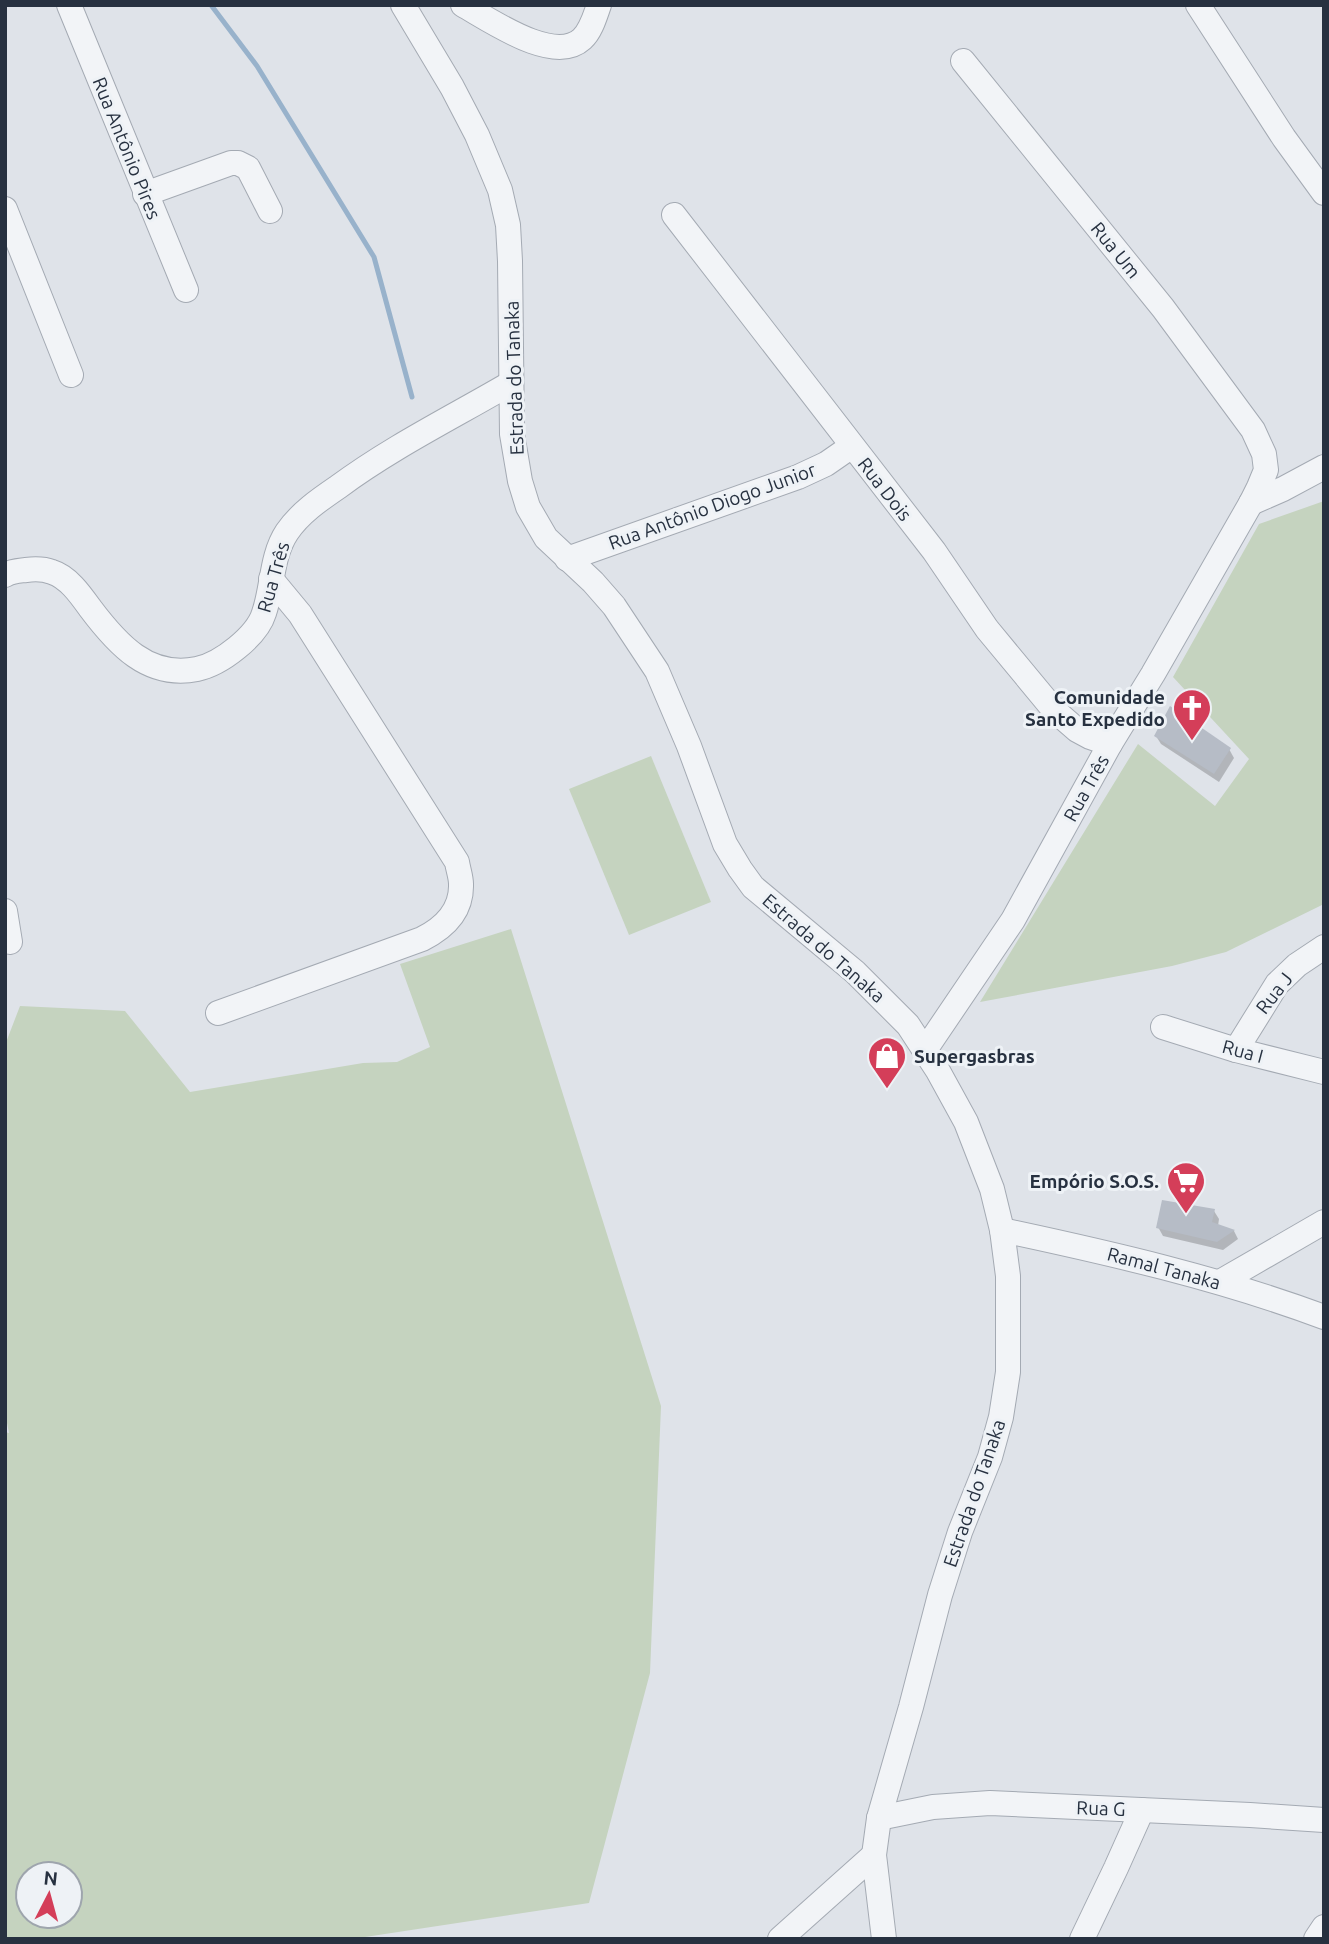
<svg xmlns="http://www.w3.org/2000/svg" width="1329" height="1944" viewBox="0 0 1329 1944" font-family="Ubuntu,sans-serif">
  <rect width="100%" height="100%" fill="#dfe3e9"/>
  <g fill="#c5d3bf" fill-rule="evenodd">
    <polygon points="1324,501 1324,904 1226,952 1172,966 980,1002 1138,744 1215,806 1249,759 1173,677 1259,524"/>
    <polygon points="651,756 711,902 629,935 569,789"/>
    <path d="M511,929L661,1406L650,1673L589,1903L352,1939H5V1432L9,1433L5,1413V1045L20,1006L125,1011L190,1092L363,1063L397,1062L430,1047L400,964ZM28,1874H70V1916H28Z"/>
  </g>
  <g fill="#0003">
    <polygon points="1156,736 1229,749 1234,758 1219,782 1161,744"/>
    <polygon points="1214,1211 1219,1219 1218,1226 1234,1231 1238,1239 1223,1250 1163,1236 1158,1227"/>
  </g>
  <g fill="none" stroke-linecap="round" stroke-linejoin="round">
    <polyline stroke="#98b2cb" stroke-width="5" points="211,5 257,66 374,257 412,397"/>
  </g>
  <g fill="#b6bcc6">
    <polygon points="1170,706 1231,748 1214,774 1154,736"/>
    <polygon points="1162,1200 1215,1209 1212,1222 1235,1230 1217,1242 1156,1228"/>
  </g>
  <g fill="none" stroke-linecap="round" stroke-linejoin="round">
    <defs>
      <g id="minor">
        <polyline points="69,5 186,290"/>
        <polyline points="403,5 452,87 477,135 500,190 508,225 510,261 512,434 520,481 528,507 546,538 593,582 614,606 657,671 689,746 725,844 740,869 753,887 855,972 908,1025 938,1071 966,1122 992,1189 1002,1230 1008,1276 1008,1372 1001,1417 990,1457 960,1532 940,1595 911,1707 879,1818 874,1855 884,1939"/>
        <path d="M463,5C490,20 554,65 582,39C591,31 595,16 599,5"/>
        <polyline points="1198,5 1284,138 1324,193"/>
        <polyline points="145,194 231,163 238,163 248,168 270,211"/>
        <polyline points="5,209 71,375"/>
        <polyline points="674,215 934,551 987,629 1054,710 1077,730 1090,737 1110,744"/>
        <polyline points="1251,503 1283,489 1324,467"/>
        <polyline points="567,559 798,477 826,464 852,446"/>
        <path d="M5,575C12,571 18,571 26,570C34,569 44,569 52,572C68,577 80,594 90,608C117,644 148,679 197,669C221,664 257,636 264,613C273,587 271,556 287,532C300,513 319,500 338,487C392,447 453,417 511,383"/>
        <polyline points="5,911 10,942"/>
        <path d="M218,1013L422,939C444,928 462,911 461,884C461,877 458,869 457,862L300,614L271,579"/>
        <polyline points="1163,1027 1236,1050 1324,1072"/>
        <polyline points="925,1050 1013,920 1110,744 1153,674 1251,503 1259,487 1266,470 1264,454 1253,430 1163,308 963,61"/>
        <polyline points="1236,1050 1277,984 1297,965 1324,947"/>
        <path d="M1002,1230C1110,1253 1219,1278 1324,1317"/>
        <polyline points="1220,1282 1324,1222"/>
        <polyline points="879,1818 933,1807 990,1803 1250,1815 1324,1820"/>
        <polyline points="780,1939 874,1855"/>
        <polyline points="1082,1939 1116,1868 1142,1810"/>
        <polyline points="1316,1939 1324,1927"/>
      </g>
    </defs>
    <use href="#minor" stroke="#a4aab3" stroke-width="26"/>
    <use href="#minor" stroke="#f2f4f7" stroke-width="24"/>
  </g>
  <defs>
    <symbol id="church-pin" viewBox="-11 -11 22 30"><path d="M0 17L-7.5 6A9.5 9.5 0 1 1 7.5 6Z" fill="#d43e59" stroke="#eef2f6"/><path d="M-1.2-6h2.4v3.5h3.3v2.4h-3.3V6h-2.4V-.1h-3.3v-2.4h3.3Z" fill="#fff"/></symbol>
    <symbol id="shop-pin" viewBox="-11 -11 22 30"><path d="M0 17L-7.5 6A9.5 9.5 0 1 1 7.5 6Z" fill="#d43e59" stroke="#eef2f6"/><path d="M-5-2.5h2.3a2.7 3.5 0 0 1 5.4 0H5L5.5 6h-11ZM-1.5-2.5h3a1.5 2.3 0 0 0-3 0Z" fill="#fff"/></symbol>
    <symbol id="supermarket-pin" viewBox="-11 -11 22 30"><path d="M0 17L-7.5 6A9.5 9.5 0 1 1 7.5 6Z" fill="#d43e59" stroke="#eef2f6"/><path d="M-6-5.5h2.5l.6 2H6L4.5 2H-2.5L-4.4-4H-6ZM-1.5 3.2a1.3 1.3 0 1 0 .1 0ZM3 3.2a1.3 1.3 0 1 0 .1 0Z" fill="#fff"/></symbol>
  </defs>
  <g fill-rule="evenodd">
    <use href="#church-pin" x="1170" y="686" width="44" height="60"/>
    <use href="#shop-pin" x="865" y="1034" width="44" height="60"/>
    <use href="#supermarket-pin" x="1164" y="1159" width="44" height="60"/>
  </g>
  <g text-anchor="middle" stroke-width="6" stroke-linejoin="round" paint-order="stroke">
    <g font-size="19" fill="#273140" stroke="#eef2f6">
      <text transform="translate(127 148) rotate(68)" y="7">Rua Antônio Pires</text>
      <text transform="translate(1116 250) rotate(51)" y="7">Rua Um</text>
      <text transform="translate(514 378) rotate(-92)" y="7">Estrada do Tanaka</text>
      <text transform="translate(885 489) rotate(52)" y="7">Rua Dois</text>
      <text transform="translate(712 506) rotate(-20)" y="7">Rua Antônio Diogo Junior</text>
      <text transform="translate(273 577) rotate(-74)" y="7">Rua Três</text>
      <text transform="translate(1086 788) rotate(-61)" y="7">Rua Três</text>
      <text transform="translate(824 948) rotate(41)" y="7">Estrada do Tanaka</text>
      <text transform="translate(1274 993) rotate(-52)" y="7">Rua J</text>
      <text transform="translate(1243 1051) rotate(15)" y="7">Rua I</text>
      <text transform="translate(1164 1268) rotate(15)" y="7">Ramal Tanaka</text>
      <text transform="translate(974 1493) rotate(-71)" y="7">Estrada do Tanaka</text>
      <text transform="translate(1101 1808) rotate(2)" y="7">Rua G</text>
    </g>
    <g font-size="19" font-weight="bold" fill="#273140" stroke="#eef2f6" text-anchor="end">
      <text x="1165" y="704">Comunidade<tspan x="1165" dy="22">Santo Expedido</tspan></text>
      <text x="914" y="1063" text-anchor="start">Supergasbras</text>
      <text x="1159" y="1188">Empório S.O.S.</text>
    </g>
  </g>
  <rect width="1329" height="1944" fill="none" stroke="#273140" stroke-width="14"/>
  <g transform="translate(49 1895) rotate(6)"><circle r="33" fill="#eef2f6" stroke="#9ea5ad" stroke-width="2"/>
  <path d="M0-5L12 26L0 18L-12 26Z" fill="#d43e59"/>
  <text y="-10" font-size="19" font-weight="bold" text-anchor="middle" fill="#273140">N</text>
  </g>
</svg>
